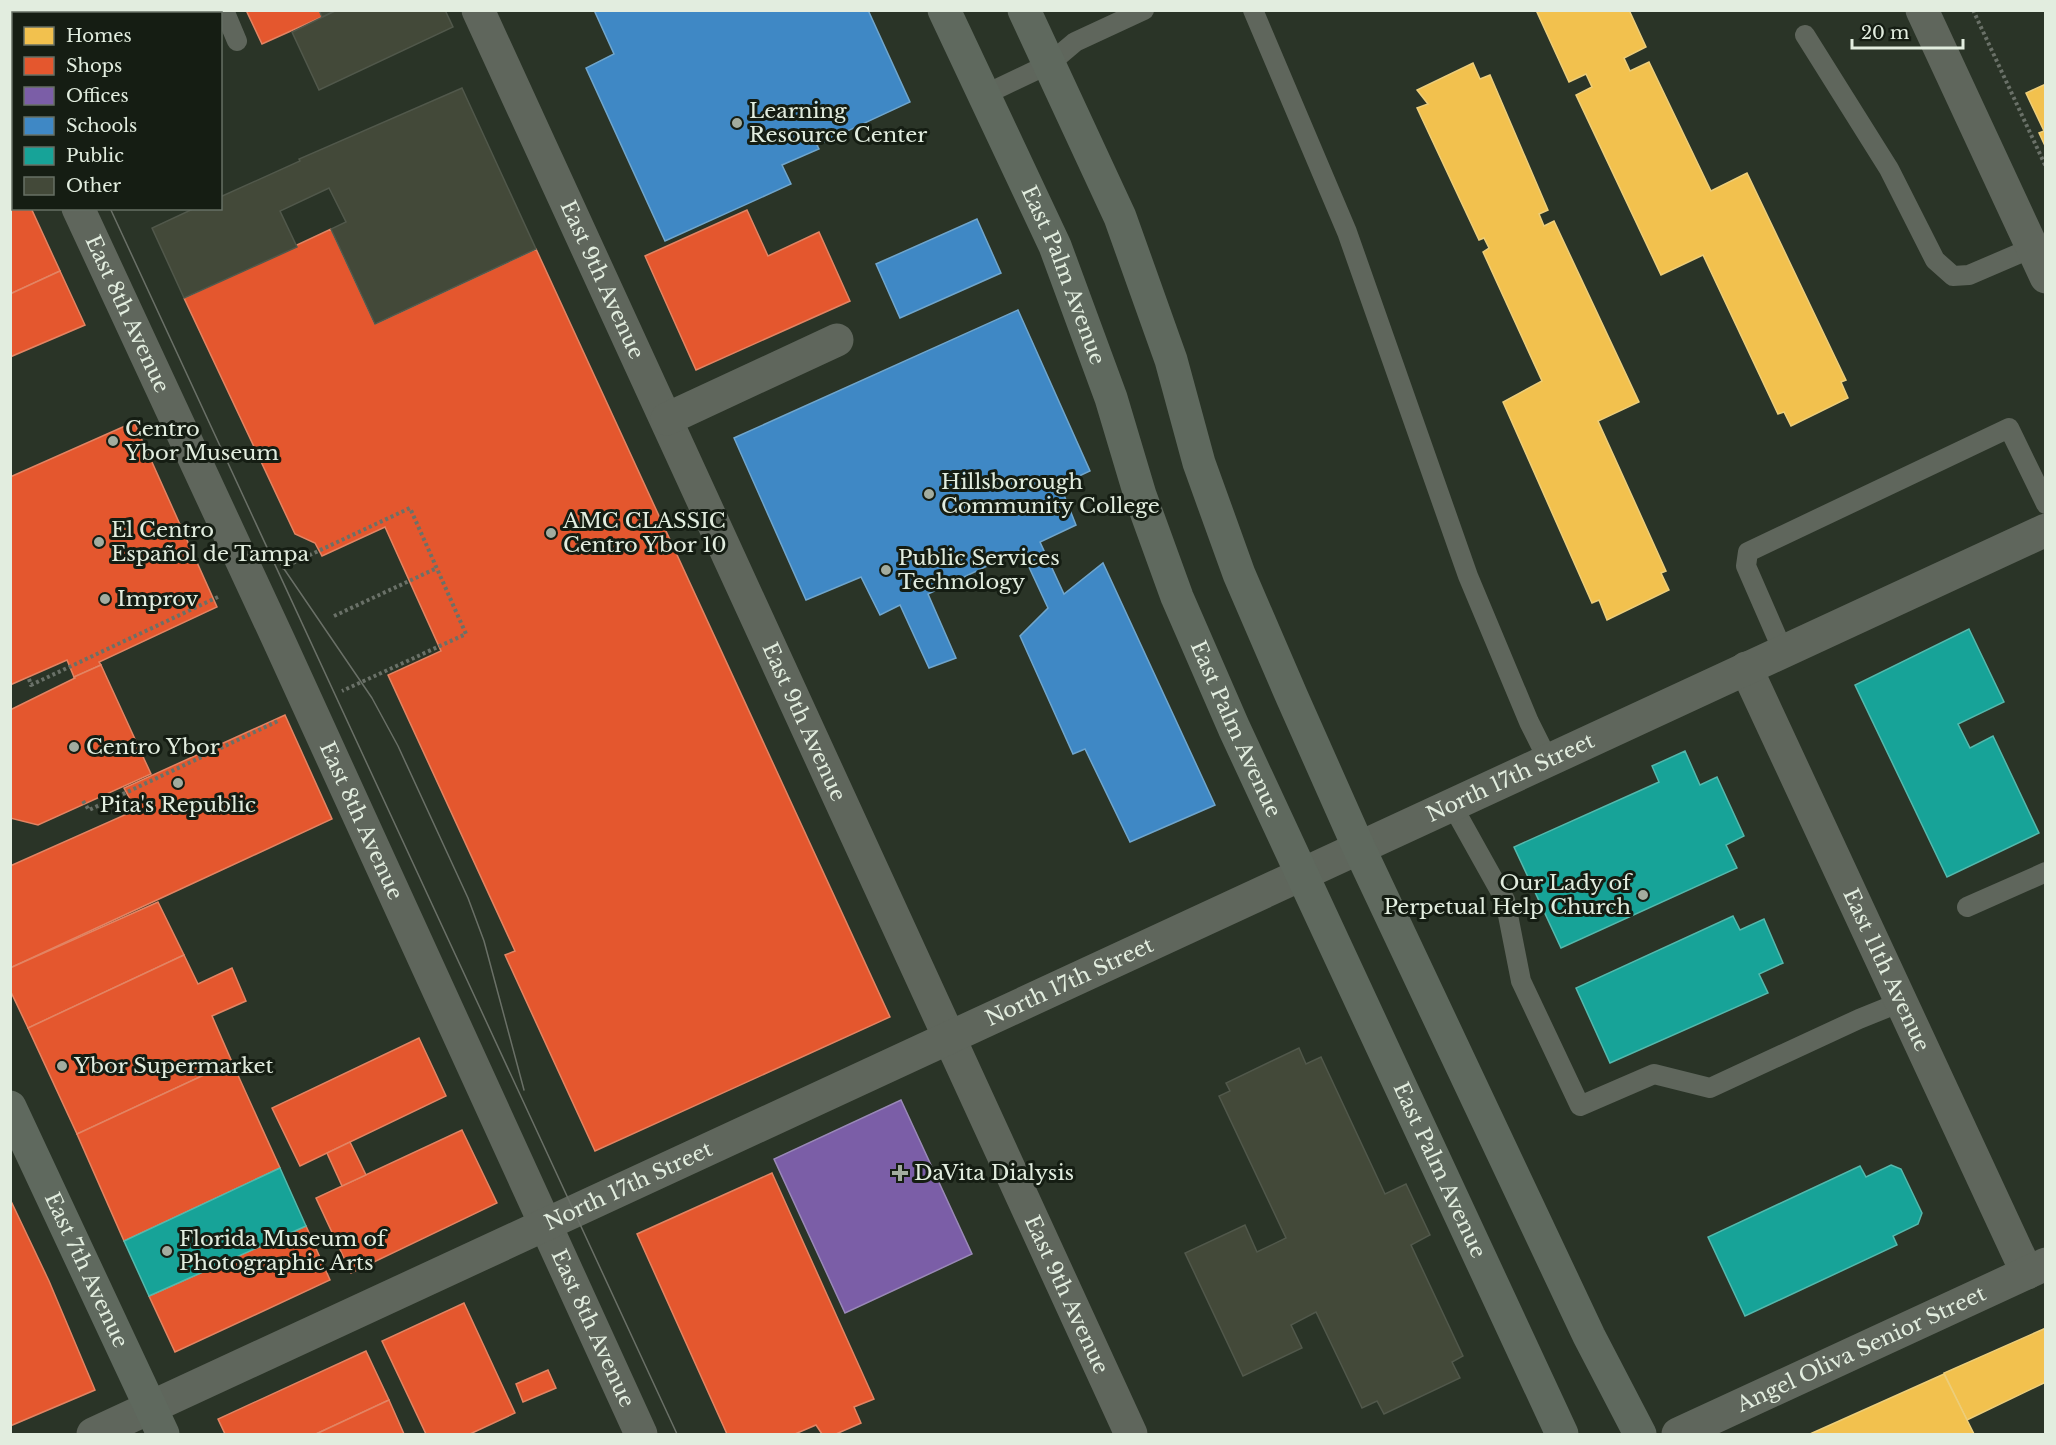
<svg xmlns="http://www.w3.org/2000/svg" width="2056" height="1445" viewBox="0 0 2056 1445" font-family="'Libre Baskerville',serif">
  <rect width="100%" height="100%" fill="#2a3427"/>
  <g fill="#f2c14e" stroke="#edce7a" stroke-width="1.5">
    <polygon points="1536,10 1629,10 1646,47 1624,58 1630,71 1649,62 1711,191 1747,173 1846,380 1841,382 1848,398 1791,426 1784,412 1778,414 1703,255 1661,275 1576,95 1592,87 1586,74 1569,82"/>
    <polygon points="1473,63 1480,79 1490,75 1548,210 1539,214 1544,226 1554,221 1639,402 1598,421 1666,571 1661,573 1669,590 1607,620 1599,600 1592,603 1503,402 1542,381 1483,252 1489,248 1484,238 1479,240 1417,108 1428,104 1417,90"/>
    <polygon points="2046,84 2046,148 2039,133 2044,131 2026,93"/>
    <polygon points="2046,1328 2046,1382 1967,1420 1944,1373"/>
    <polygon points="1944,1374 1974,1434 1810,1434"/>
  </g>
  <g fill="#e4572e" stroke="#e38463" stroke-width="1.5">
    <polygon points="64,10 107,10 108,14 63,14"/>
    <polygon points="246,10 319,10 322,17 262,44"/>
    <polygon points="10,164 14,170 14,208 31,208 60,271 10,294"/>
    <polygon points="747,210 768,256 819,232 850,301 696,370 645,256"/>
    <polygon points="331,229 375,324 536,249 890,1017 595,1151 505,955 515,951 388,675 441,651 385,527 322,556 315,543 295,534 184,298"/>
    <polygon points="60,271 85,325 10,357 10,294"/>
    <polygon points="134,422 217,607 99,662 101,665 74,677 67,660 10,685 10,477"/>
    <polygon points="101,665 151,774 38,825 10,818 10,710 75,678 74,677"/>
    <polygon points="285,715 332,819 10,968 10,866 136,810 124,788"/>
    <polygon points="158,902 184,955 28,1028 10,990 10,968"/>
    <polygon points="184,955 198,984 232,968 246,1001 212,1016 232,1062 77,1134 28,1028"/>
    <polygon points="419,1038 446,1096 300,1166 272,1108"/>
    <polygon points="232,1062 280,1168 124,1241 77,1134"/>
    <polygon points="462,1130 497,1203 351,1273 316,1198"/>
    <polygon points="350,1142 366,1175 342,1186 327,1153"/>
    <polygon points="772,1173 874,1399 854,1407 861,1423 836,1434 822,1434 816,1425 795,1434 727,1434 637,1234"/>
    <polygon points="10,1199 49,1281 95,1390 10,1426"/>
    <polygon points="306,1226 330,1280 175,1352 149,1296"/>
    <polygon points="464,1303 515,1413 470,1434 426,1434 382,1341"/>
    <polygon points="366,1351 389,1400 316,1434 225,1434 218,1419"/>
    <polygon points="548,1370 556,1388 523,1402 516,1384"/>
    <polygon points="389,1400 404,1434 316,1434"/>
  </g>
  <polygon fill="#7b5ea7" stroke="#9a89b8" stroke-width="1.5" points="901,1100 972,1254 845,1313 774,1159"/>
  <g fill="#3f88c5" stroke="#70a6cd" stroke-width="1.5">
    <polygon points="594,10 868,10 910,102 817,145 819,149 782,165 791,184 665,241 586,68 614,54"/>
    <polygon points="977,219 1001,273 900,318 876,264"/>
    <polygon points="1018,310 1090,471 1060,485 1076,525 1040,542 1064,594 1103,563 1215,805 1130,842 1085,749 1073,754 1020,636 1048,608 1021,550 928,594 956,658 929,668 900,605 880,615 861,577 806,600 734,438"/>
  </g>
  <g fill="#17a398" stroke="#54b9ad" stroke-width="1.5">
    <polygon points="1969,629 2004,702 1958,724 1970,748 1993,736 2039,833 1947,877 1855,685"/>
    <polygon points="1685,751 1700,785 1717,777 1744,836 1726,845 1737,868 1561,948 1514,847 1659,782 1652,766"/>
    <polygon points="1733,916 1740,930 1764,919 1783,963 1759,974 1768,993 1610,1063 1576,988"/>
    <polygon points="1891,1165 1901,1169 1922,1213 1918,1224 1893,1236 1897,1245 1745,1316 1708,1237 1860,1166 1866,1177"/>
    <polygon points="280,1168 306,1226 149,1296 124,1241"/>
  </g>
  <g fill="#434939" stroke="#51584b" stroke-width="1.5">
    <polygon points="107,10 187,10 189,14 108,14"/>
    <polygon points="319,10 337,10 322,17"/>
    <polygon points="337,10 445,10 453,27 319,90 292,32"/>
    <polygon points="462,88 536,249 375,324 331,229 346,222 329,188 280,211 297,247 184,298 152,228 195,208 220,208 220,197 300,161 299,159"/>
    <polygon points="1299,1048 1306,1064 1321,1057 1385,1194 1406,1184 1430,1235 1411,1245 1463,1356 1452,1362 1460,1378 1384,1414 1377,1401 1362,1408 1316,1312 1291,1325 1302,1348 1243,1376 1185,1253 1245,1225 1257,1252 1286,1238 1219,1096 1230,1091 1226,1083"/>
  </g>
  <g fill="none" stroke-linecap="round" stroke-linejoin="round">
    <g stroke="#6a7168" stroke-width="4" stroke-dasharray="3 3" stroke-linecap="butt">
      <polyline points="1973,10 2046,167"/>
      <polyline points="282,568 410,508 466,634 342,691"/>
      <polyline points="334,616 437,568"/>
      <polyline points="29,679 31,685 220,596"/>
      <polyline points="83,801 89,810 278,721"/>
    </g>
    <g stroke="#5f665c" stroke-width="20">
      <polyline points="224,10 237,41"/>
      <polyline points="1253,10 1347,232 1468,576 1529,722 1548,760"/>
      <polyline points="1805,35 1889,169 1935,260 1953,276 1969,275 2032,248"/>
      <polyline points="984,95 1049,64 1075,42 1144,10"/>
      <polyline points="1783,651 1746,566 1748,552 2009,428 2046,504"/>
      <polyline points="1452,805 1505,900 1521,981 1580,1106 1654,1074 1710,1088 1859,1019 1901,1002"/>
      <polyline points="1967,907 2046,872"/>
    </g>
    <g stroke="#5f665c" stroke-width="33">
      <path id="s1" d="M478,10C697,484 911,961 1131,1434"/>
      <polyline points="1922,10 2046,277"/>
      <polyline points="10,63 14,69"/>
      <path id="s2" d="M78,208L279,641L641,1434"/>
      <polyline points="667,419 837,340"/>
      <path id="s3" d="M1746,668L2027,1273"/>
      <path id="s4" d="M93,1434L2046,530"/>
      <path id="s5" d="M1678,1434L2046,1264"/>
    </g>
    <g stroke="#5f695e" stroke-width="33">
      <path id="s6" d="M944,10L1055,246L1111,398L1140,495L1177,597L1234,728L1562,1434"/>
      <polyline points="1024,10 1120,217 1171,360 1199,463 1239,574 1292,697 1359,848 1589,1336 1640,1434"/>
      <path id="s7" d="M10,1107L163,1434"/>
    </g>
    <g stroke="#6a7067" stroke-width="1.5">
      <polyline points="18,10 20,14"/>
      <polyline points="110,208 677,1434"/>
      <polyline points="280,563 372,698 398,746 468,898 484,941 524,1090"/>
    </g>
  </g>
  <g fill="#a2ac9f" stroke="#151d13" stroke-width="2">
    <circle cx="737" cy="123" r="6"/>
    <circle cx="113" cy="441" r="6"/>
    <circle cx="929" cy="494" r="6"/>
    <circle cx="551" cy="533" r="6"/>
    <circle cx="99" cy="542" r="6"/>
    <circle cx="886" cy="570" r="6"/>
    <circle cx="105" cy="599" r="6"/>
    <circle cx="74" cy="747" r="6"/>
    <circle cx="178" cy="783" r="6"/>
    <circle cx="1643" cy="895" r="6"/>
    <circle cx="62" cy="1066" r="6"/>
    <path d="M897 1164h6v6h6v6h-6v6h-6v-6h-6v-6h6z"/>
    <circle cx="167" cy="1251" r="6"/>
  </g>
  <g text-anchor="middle" stroke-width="6" stroke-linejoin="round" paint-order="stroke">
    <g font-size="21" fill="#e2eddf" stroke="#151d13" text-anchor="start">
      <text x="749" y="118">Learning<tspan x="749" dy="24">Resource Center</tspan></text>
      <text x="125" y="436">Centro<tspan x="125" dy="24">Ybor Museum</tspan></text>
      <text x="941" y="489">Hillsborough<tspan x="941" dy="24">Community College</tspan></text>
      <text x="563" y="528">AMC CLASSIC<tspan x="563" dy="24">Centro Ybor 10</tspan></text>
      <text x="111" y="537">El Centro<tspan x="111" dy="24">Español de Tampa</tspan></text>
      <text x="898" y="565">Public Services<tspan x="898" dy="24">Technology</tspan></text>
      <text x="117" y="606">Improv</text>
      <text x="86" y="754">Centro Ybor</text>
      <text x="178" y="812" text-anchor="middle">Pita's Republic</text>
      <text x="1631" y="890" text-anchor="end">Our Lady of<tspan x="1631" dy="24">Perpetual Help Church</tspan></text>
      <text x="74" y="1073">Ybor Supermarket</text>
      <text x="914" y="1180">DaVita Dialysis</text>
      <text x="179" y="1246">Florida Museum of<tspan x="179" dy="24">Photographic Arts</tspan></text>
    </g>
    <g font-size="21" fill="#e2eddf" stroke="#151d13">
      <text dy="7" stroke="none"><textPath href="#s6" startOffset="291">East Palm Avenue</textPath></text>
      <text dy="7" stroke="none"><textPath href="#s1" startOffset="297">East 9th Avenue</textPath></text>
      <text dy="7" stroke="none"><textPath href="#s2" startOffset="117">East 8th Avenue</textPath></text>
      <text dy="7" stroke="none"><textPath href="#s1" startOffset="783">East 9th Avenue</textPath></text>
      <text dy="7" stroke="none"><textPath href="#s6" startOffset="777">East Palm Avenue</textPath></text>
      <text dy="7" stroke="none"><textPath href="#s4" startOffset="1562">North 17th Street</textPath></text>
      <text dy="7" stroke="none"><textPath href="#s2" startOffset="675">East 8th Avenue</textPath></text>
      <text dy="7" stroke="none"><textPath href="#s3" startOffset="333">East 11th Avenue</textPath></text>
      <text dy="7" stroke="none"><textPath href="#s4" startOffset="1076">North 17th Street</textPath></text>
      <text dy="7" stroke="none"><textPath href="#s6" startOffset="1263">East Palm Avenue</textPath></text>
      <text dy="7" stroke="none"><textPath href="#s4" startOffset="590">North 17th Street</textPath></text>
      <text dy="7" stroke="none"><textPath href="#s7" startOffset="180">East 7th Avenue</textPath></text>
      <text dy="7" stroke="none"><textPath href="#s1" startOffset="1413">East 9th Avenue</textPath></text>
      <text dy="7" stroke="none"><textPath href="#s2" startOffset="1233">East 8th Avenue</textPath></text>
      <text dy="7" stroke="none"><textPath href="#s5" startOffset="202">Angel Oliva Senior Street</textPath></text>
    </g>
  </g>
  <rect width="2056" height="1445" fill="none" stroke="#e2eddf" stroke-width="24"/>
  <rect x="12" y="12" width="210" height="198" fill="#151d13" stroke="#677065" stroke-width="1.5"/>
  <rect x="24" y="27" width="30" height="18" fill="#f2c14e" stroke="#677065" stroke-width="1.5"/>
  <text x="66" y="42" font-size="18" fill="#e2eddf">Homes</text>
  <rect x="24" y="57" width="30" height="18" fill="#e4572e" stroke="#677065" stroke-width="1.5"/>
  <text x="66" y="72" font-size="18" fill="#e2eddf">Shops</text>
  <rect x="24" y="87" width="30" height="18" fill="#7b5ea7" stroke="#677065" stroke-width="1.5"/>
  <text x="66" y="102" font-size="18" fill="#e2eddf">Offices</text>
  <rect x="24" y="117" width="30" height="18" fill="#3f88c5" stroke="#677065" stroke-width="1.5"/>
  <text x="66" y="132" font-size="18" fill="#e2eddf">Schools</text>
  <rect x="24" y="147" width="30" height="18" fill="#17a398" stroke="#677065" stroke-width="1.5"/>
  <text x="66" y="162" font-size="18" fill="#e2eddf">Public</text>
  <rect x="24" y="177" width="30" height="18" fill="#434939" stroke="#677065" stroke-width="1.5"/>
  <text x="66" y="192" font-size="18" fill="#e2eddf">Other</text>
  <path d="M1852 39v9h111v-9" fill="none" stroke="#e2eddf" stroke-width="3"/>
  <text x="1861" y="39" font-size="18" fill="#e2eddf" stroke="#151d13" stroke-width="4.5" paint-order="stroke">20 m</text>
</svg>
